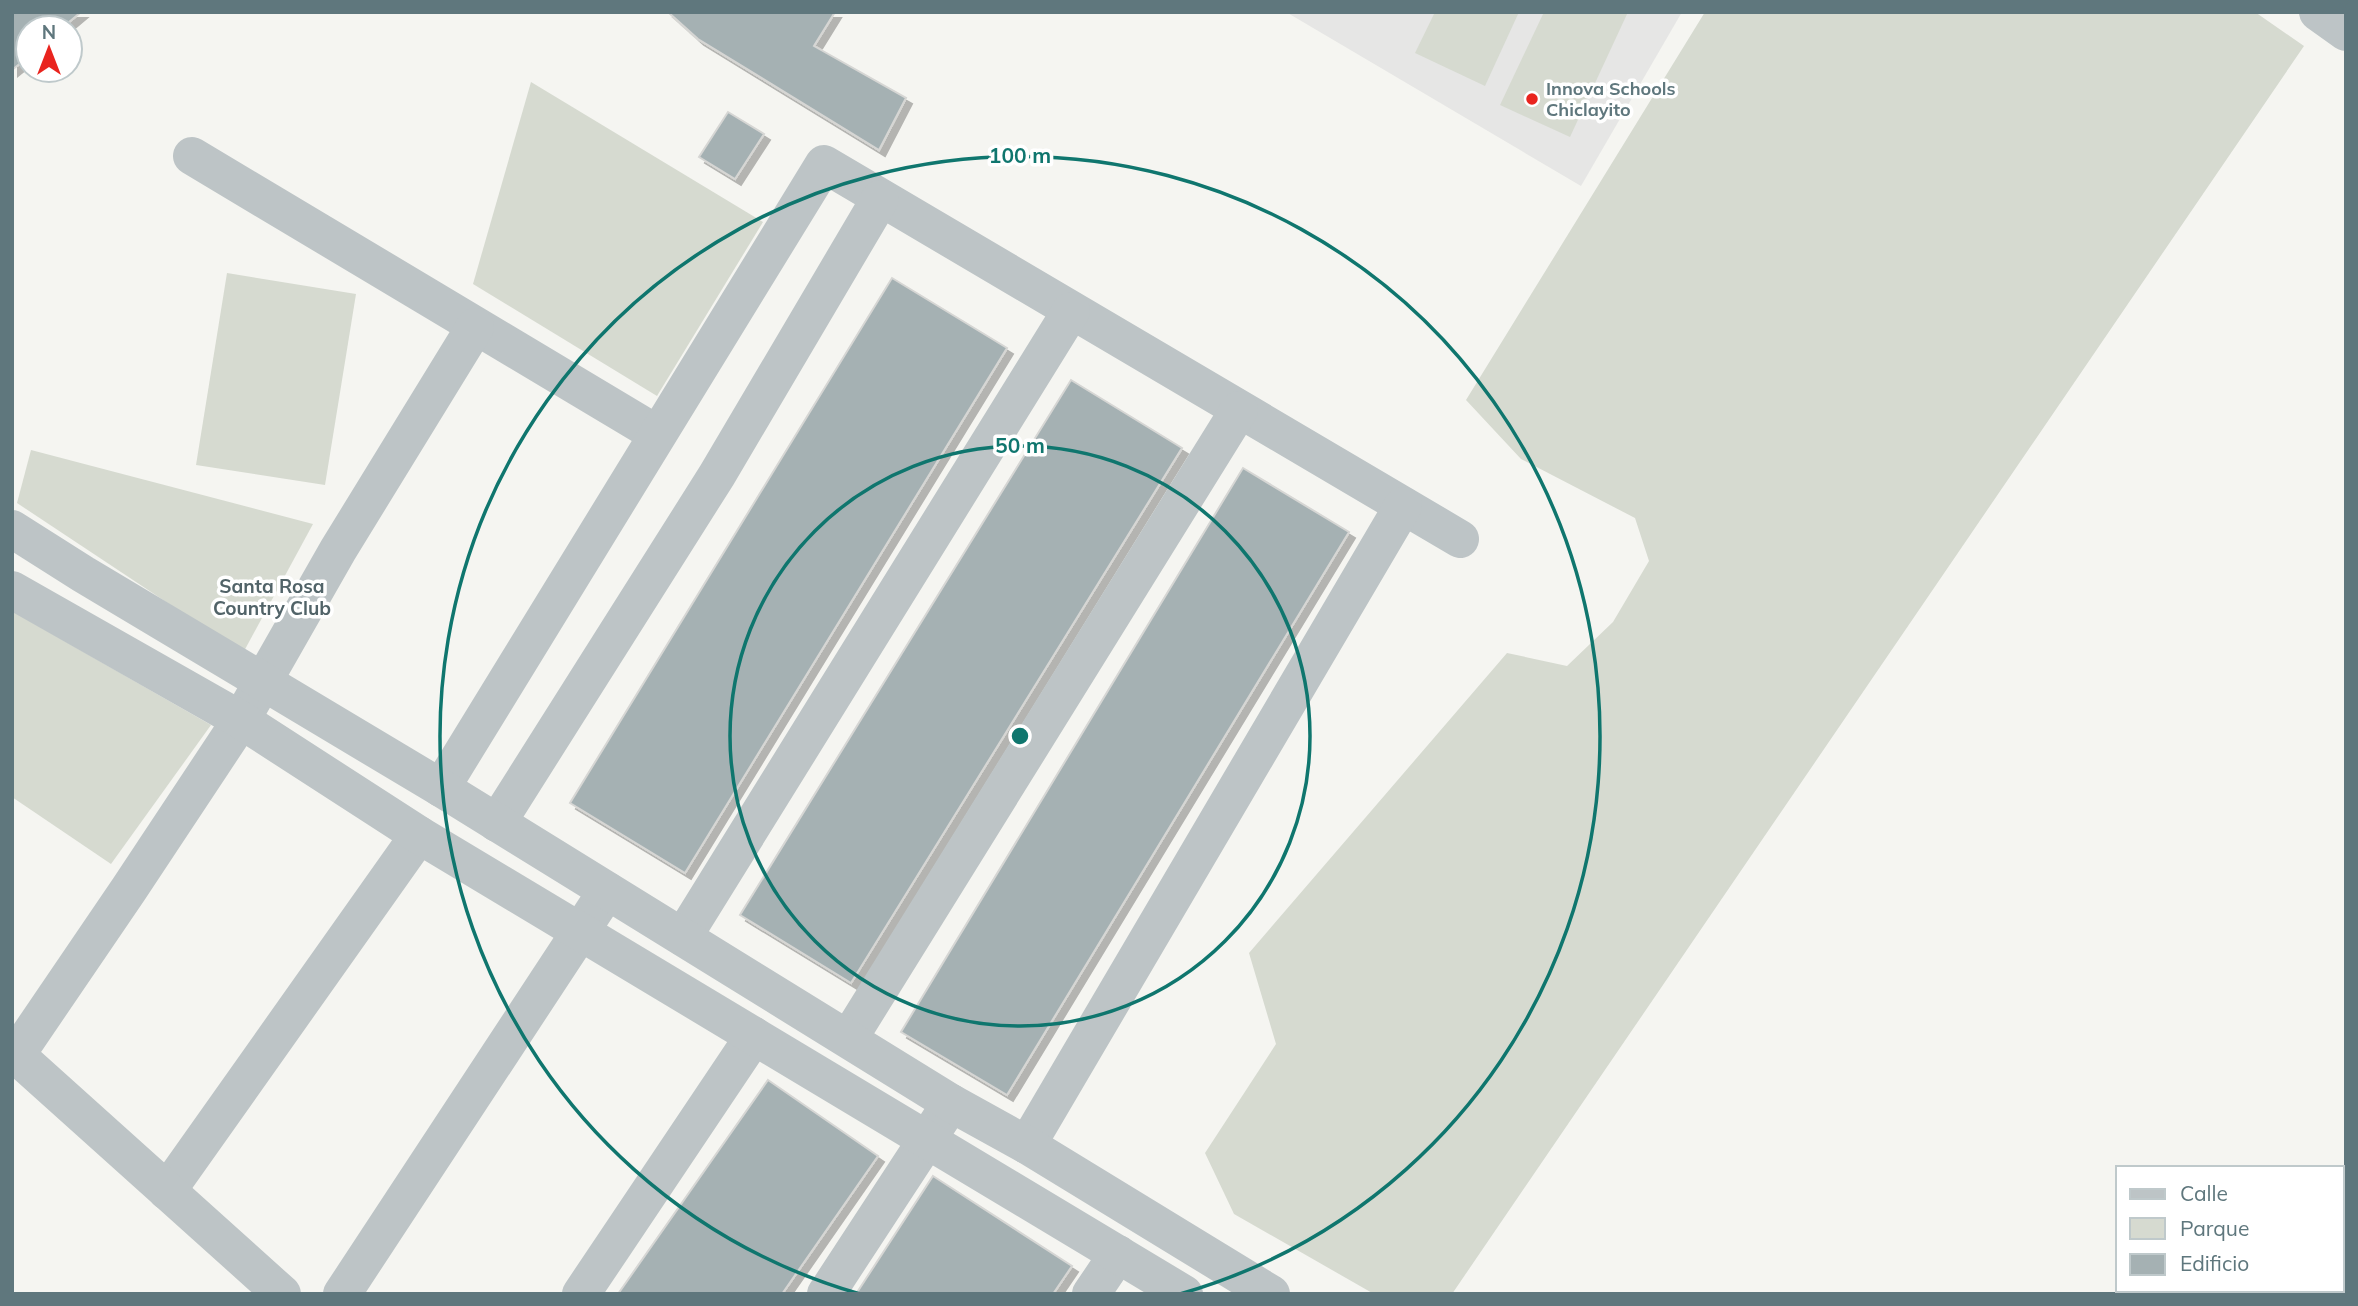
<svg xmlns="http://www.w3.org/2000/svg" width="2358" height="1306" viewBox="0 0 2358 1306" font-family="Mulish,sans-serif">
  <defs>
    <filter id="shadow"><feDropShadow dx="6" dy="6" stdDeviation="0" flood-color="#0004"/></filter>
  </defs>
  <rect width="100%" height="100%" fill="#f5f5f1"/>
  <polygon fill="#e6e6e5" points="1286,12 1682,12 1581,186"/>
  <g fill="#d6dad0">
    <polygon points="1435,12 1519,12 1485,86 1415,53"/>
    <polygon points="1544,12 1628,12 1570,137 1500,105"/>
    <polygon points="1705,12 2255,12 2304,46 1452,1294 1374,1294 1234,1214 1205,1153 1276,1044 1249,953 1507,653 1567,666 1613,622 1649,561 1635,518 1521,459 1466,400"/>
    <polygon points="531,82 763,222 657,396 473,284"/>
    <polygon points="227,273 356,294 325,485 196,465"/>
    <polygon points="31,450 313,524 243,653 17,503"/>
    <polygon points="12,611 211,725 111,864 12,797"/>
  </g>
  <g fill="#a5b1b3" stroke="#d6d6d4" stroke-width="2" filter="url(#shadow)">
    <polygon points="12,12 81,12 62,28 28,28 28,57 12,70"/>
    <polygon points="668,12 835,12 814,46 906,98 879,150 698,39"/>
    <polygon points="728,112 764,134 735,179 699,157"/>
    <polygon points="892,278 1007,348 685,873 570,803"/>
    <polygon points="1071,380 1182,448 851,983 740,915"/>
    <polygon points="1243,468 1349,532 1007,1095 901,1032"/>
    <polygon points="768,1080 878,1156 782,1294 618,1294"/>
    <polygon points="933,1176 1072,1266 1053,1294 856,1294"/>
  </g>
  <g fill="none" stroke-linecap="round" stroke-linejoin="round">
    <g stroke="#bdc4c6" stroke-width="38">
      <polyline points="2318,12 2346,32"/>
      <polyline points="192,156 657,434"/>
      <polyline points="441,788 824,164 1460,539"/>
      <polyline points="497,823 717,475 880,199"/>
      <polyline points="683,937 1071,311"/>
      <polyline points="849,1038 1239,410"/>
      <polyline points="1027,1145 1403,506"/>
      <polyline points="167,1191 419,835"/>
      <polyline points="282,1294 16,1055 129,889 241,720 338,550 475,327"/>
      <polyline points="342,1294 607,891"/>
      <polyline points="581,1294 754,1036"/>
      <polyline points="826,1294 951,1103"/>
      <polyline points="1091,1294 1118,1254"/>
    </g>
    <g stroke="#bdc4c6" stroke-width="38">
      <polyline points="12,529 83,574 441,788 951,1103 1027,1145 1271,1294"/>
      <polyline points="12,590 241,720 419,835 1184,1294"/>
    </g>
  </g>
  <g fill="none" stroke="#0f766e" stroke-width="3.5">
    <circle cx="1020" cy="736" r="290"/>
    <path d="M860 1294A580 580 0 1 1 1180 1294"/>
  </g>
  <circle fill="#e9241e" stroke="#fff" stroke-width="2.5" cx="1532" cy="99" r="7"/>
  <g text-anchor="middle" stroke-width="7" stroke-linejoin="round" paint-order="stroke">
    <g font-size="18" font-weight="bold" fill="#5f777d" stroke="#fff" text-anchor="start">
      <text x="1546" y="95">Innova Schools<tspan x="1546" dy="21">Chiclayito</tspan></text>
    </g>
    <g font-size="19" font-weight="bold" fill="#516368" stroke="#fff">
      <text x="272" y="593">Santa Rosa<tspan x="272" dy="22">Country Club</tspan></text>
    </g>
  </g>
  <circle cx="1020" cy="736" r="10" fill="#0f766e" stroke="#fff" stroke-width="3.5"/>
  <g font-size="21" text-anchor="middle" font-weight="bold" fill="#0f766e" stroke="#fff" stroke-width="7" stroke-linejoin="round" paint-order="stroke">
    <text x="1020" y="163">100 m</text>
    <text x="1020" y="453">50 m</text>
  </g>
  <rect width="2358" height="1306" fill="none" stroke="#5f777d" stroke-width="28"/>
  <rect x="2116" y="1166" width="228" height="126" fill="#ffffff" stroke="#bfc9cb" stroke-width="2"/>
  <rect x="2130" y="1189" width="35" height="10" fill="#bdc4c6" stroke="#bfc9cb" stroke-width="2"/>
  <text x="2180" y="1201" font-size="21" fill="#5f777d">Calle</text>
  <rect x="2130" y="1218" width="35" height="21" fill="#d6dad0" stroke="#bfc9cb" stroke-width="2"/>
  <text x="2180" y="1236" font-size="21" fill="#5f777d">Parque</text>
  <rect x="2130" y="1254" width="35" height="21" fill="#a5b1b3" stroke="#bfc9cb" stroke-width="2"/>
  <text x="2180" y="1271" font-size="21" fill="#5f777d">Edificio</text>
  <g transform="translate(49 49)"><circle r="33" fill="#ffffff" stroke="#bfc9cb" stroke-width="2"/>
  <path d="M0-5L12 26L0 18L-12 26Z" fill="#e9241e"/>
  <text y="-10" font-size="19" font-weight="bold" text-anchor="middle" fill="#5f777d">N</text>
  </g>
</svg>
